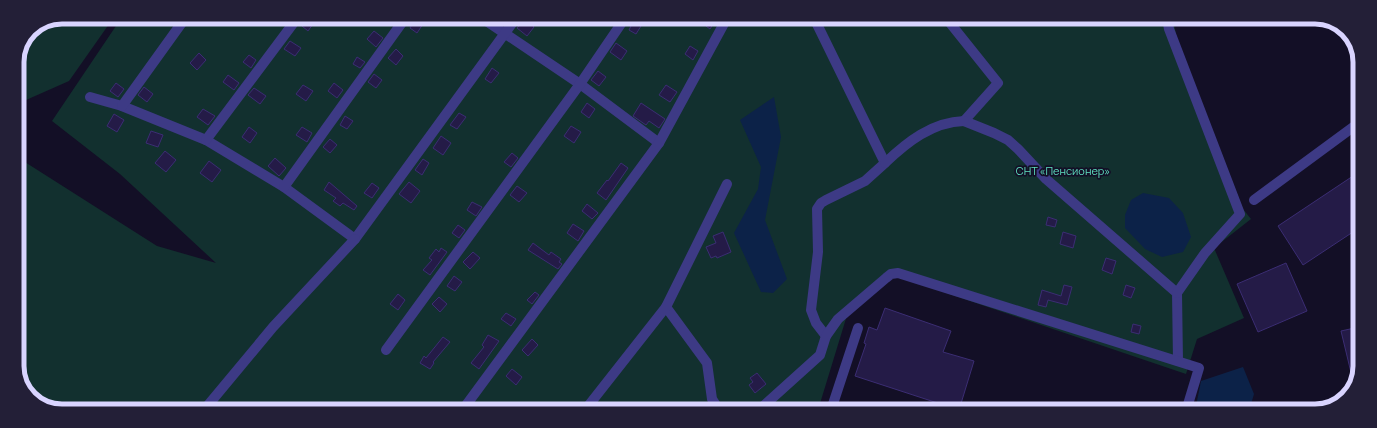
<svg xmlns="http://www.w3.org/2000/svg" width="1377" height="428" viewBox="0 0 1377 428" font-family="Manrope,sans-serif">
  <rect width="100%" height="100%" fill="#130f26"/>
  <g fill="#12302f">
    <polygon points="62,17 114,17 69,81 17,104 17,62 30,30"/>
    <polygon points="122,17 1173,18 1177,39 1243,209 1251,219 1214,248 1244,318 1197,339 1186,374 896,276 848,312 818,410 430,410 422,405 428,410 50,409 28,395 17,369 17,157 157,246 216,263 120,174 52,121"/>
  </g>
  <g fill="#0c2248">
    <polygon points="774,97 781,137 765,220 787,279 773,293 761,292 734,233 758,189 761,167 740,120"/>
    <polygon points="1143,193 1169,198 1183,213 1191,237 1183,252 1162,257 1145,249 1125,228 1125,215 1131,200"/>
    <polygon points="1243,367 1254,394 1249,411 1195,411 1201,381"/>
  </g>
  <g fill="#241b47" stroke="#3b2d73">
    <polygon points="309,17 318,17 308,31 302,26"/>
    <polygon points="705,18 717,18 710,29 702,23"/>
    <polygon points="525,19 534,27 527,36 517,28"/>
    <polygon points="415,20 423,24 417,33 410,28"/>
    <polygon points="633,22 641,26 636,34 629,30"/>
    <polygon points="374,31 383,38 376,47 367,39"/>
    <polygon points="290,41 301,48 295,56 284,49"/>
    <polygon points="616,43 627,51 621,60 610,52"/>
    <polygon points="690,46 698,51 693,60 685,54"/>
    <polygon points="396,49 403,56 396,65 388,58"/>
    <polygon points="199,53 206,60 197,70 190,63"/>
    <polygon points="249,55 256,60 251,68 243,62"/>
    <polygon points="357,57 365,62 360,68 353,64"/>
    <polygon points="492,68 499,73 491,83 485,79"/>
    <polygon points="598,71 606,77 599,86 591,80"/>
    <polygon points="374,74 382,80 376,88 368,82"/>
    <polygon points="228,75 239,83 234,90 223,82"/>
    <polygon points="116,83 124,89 118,97 110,91"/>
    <polygon points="334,83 343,90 337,98 328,91"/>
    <polygon points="303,85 313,91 306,101 296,94"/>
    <polygon points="666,85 677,92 670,102 659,95"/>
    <polygon points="144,87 153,94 147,102 138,95"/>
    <polygon points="254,88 266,96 260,104 248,95"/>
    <polygon points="587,103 595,109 589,118 581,112"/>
    <polygon points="641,103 665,119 659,128 649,121 646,125 633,116"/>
    <polygon points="203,109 215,116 208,125 197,117"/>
    <polygon points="459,113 466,117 457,129 450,125"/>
    <polygon points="114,114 124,120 117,132 107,126"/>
    <polygon points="345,116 353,121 347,129 340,125"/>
    <polygon points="571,126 581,132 574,143 564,136"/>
    <polygon points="249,127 257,133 250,143 242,137"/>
    <polygon points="302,127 312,133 307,142 296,135"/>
    <polygon points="151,131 163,135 158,147 146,143"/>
    <polygon points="441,136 451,143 443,155 433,148"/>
    <polygon points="330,139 337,145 330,153 323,147"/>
    <polygon points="165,151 176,160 166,172 155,163"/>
    <polygon points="512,153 518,158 511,167 504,162"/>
    <polygon points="275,158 286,168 279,176 268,166"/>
    <polygon points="423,159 429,163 422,175 415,170"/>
    <polygon points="209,161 221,170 212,182 200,173"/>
    <polygon points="621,163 628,168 606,200 597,193 607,180 608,181"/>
    <polygon points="1359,172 1359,228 1303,265 1278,226"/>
    <polygon points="329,182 357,206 354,210 343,203 340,206 333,201 336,198 324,190"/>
    <polygon points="409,182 420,191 411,203 399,194"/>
    <polygon points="372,183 379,188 372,198 364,193"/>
    <polygon points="517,186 527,193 519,202 510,195"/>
    <polygon points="472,202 482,207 476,216 467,210"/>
    <polygon points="587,204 598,213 592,219 582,211"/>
    <polygon points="1048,217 1057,220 1055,227 1046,225"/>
    <polygon points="573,224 584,231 578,241 567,233"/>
    <polygon points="458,225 465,230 459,238 452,233"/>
    <polygon points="723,232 731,252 717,258 716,256 711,258 706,247 716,243 713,236"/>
    <polygon points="1063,232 1076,236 1073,248 1060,244"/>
    <polygon points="533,243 549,255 551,252 561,259 559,262 562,264 558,269 528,250"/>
    <polygon points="441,248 447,252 430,275 423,270 432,260 429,258 436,249 439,252"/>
    <polygon points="473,252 480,258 470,269 463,262"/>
    <polygon points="1106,258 1116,261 1112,274 1102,270"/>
    <polygon points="1286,263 1307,311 1258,332 1237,284"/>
    <polygon points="454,276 462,282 455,291 447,286"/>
    <polygon points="1064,285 1072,287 1067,305 1048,300 1046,307 1038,305 1042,290 1061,296"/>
    <polygon points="1126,285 1135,288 1131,298 1123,295"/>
    <polygon points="535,292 539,295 532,304 527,300"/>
    <polygon points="398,294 405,300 398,310 390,304"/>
    <polygon points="439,297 447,304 440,312 432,304"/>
    <polygon points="885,308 951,331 943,352 974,361 959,410 855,376 866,344 864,343 869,327 877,330"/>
    <polygon points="506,313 516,319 511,326 501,319"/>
    <polygon points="1133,324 1141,326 1139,334 1131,332"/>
    <polygon points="1359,327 1358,378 1354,385 1341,331"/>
    <polygon points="488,335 499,341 479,369 471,363 484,347 482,345"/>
    <polygon points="443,337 450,342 433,362 434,363 430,369 420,363 424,356 426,358"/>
    <polygon points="532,339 538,345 528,356 522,350"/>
    <polygon points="512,369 522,377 516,385 506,376"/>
    <polygon points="757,373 766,384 755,393 749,385 753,382 750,378"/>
  </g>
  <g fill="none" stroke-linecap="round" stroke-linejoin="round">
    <g stroke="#3d3a85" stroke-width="10">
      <polyline points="482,18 580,84 659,143"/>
      <polyline points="814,18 885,163 865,181 826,200 821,203 817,209 818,252 811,310 816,323 826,336"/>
      <polyline points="946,18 998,83 964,121 994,133 1008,140 1018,149 1046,179 1177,293 1178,361"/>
      <polyline points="1167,18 1169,29 1240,214 1205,253 1177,293"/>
      <polyline points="90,97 122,106 206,140 284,187 355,239 516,18"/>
      <polyline points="122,106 186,17"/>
      <polyline points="206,140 298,17"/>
      <path d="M885,163C907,142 932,122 964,121"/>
      <polyline points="284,187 406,17"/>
      <polyline points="1254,200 1360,122"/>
      <polyline points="666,307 707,363 712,399 719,410"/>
      <polyline points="386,350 580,84 625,18"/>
      <polyline points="464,408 659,143 727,18"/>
      <polyline points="204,410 273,327 355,239"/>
      <polyline points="585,410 666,307 727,184"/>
      <polyline points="759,410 820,355 826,336 838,319 886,278 891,274 898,273 1199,368 1186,411"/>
      <polyline points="831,410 858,328"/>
    </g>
  </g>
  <g text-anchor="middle" stroke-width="3.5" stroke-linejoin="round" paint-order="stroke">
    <g font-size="11" fill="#5fe0c0" stroke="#130f26">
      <text x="1063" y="175">СНТ «Пенсионер»</text>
    </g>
  </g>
  <path d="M0 0H1377V428H0ZM62 24H1315A38 38 0 0 1 1353 62V366A38 38 0 0 1 1315 404H62A38 38 0 0 1 24 366V62A38 38 0 0 1 62 24Z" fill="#231f37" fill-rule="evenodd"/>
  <path fill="none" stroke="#d9d4ff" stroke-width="5" d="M62 24H1315A38 38 0 0 1 1353 62V366A38 38 0 0 1 1315 404H62A38 38 0 0 1 24 366V62A38 38 0 0 1 62 24Z"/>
</svg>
